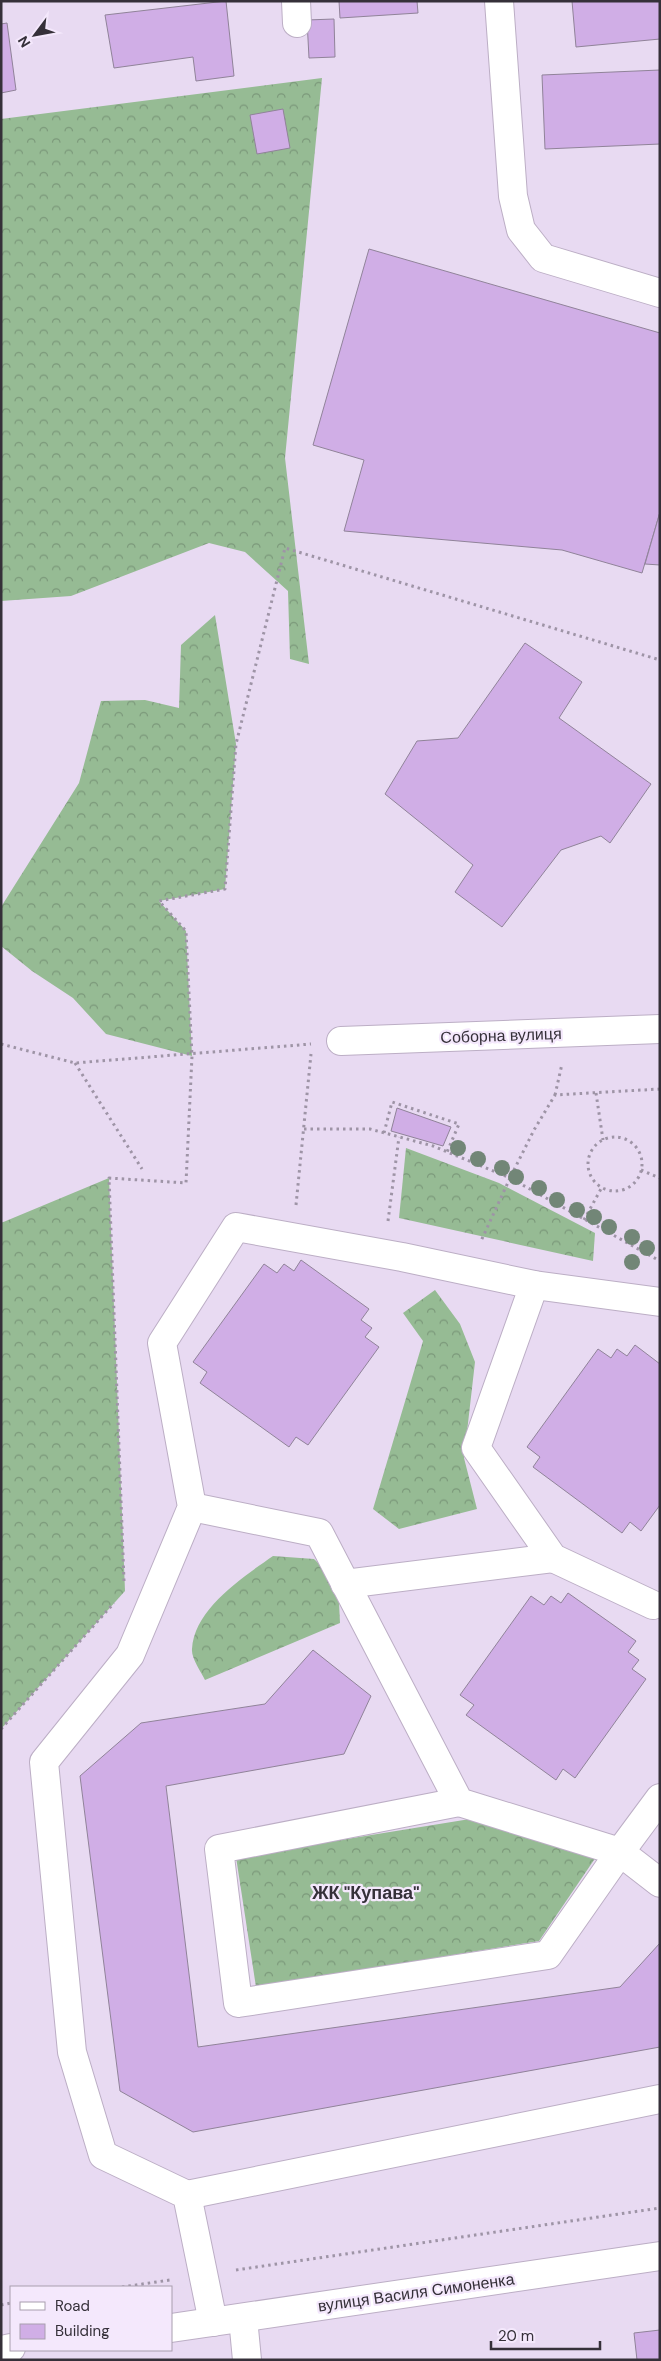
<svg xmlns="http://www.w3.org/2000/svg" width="661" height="2361" viewBox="0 0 661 2361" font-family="'DM Sans',sans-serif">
  <defs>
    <pattern id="forest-crowns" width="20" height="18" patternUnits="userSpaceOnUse" patternTransform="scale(1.25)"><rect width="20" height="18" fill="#96bb94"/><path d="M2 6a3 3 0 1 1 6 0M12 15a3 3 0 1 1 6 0" fill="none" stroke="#7b987a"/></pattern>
  </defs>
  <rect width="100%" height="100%" fill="#e8daf2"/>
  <g fill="url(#forest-crowns)">
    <polygon points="322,78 285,458 309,664 290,659 288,591 245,552 209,543 71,596 1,601 1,119"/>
    <polygon points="215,615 236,744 225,889 159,901 186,931 192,1056 106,1034 73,998 32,971 1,946 1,907 79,783 101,701 145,700 179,708 181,645"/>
    <polygon points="406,1148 499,1183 595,1233 593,1261 399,1218"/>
    <polygon points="109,1178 125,1591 1,1729 1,1223"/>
    <polygon points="435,1290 460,1324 475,1362 464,1458 477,1509 399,1529 373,1509 423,1341 403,1313"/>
    <path d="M273,1556L314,1559L338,1582L340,1623L205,1680C201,1672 191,1658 192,1649C194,1609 243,1577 273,1556Z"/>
    <polygon points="470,1819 596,1857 539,1941 256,1987 236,1857"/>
  </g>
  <g fill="#d0aee6" stroke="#908399">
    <polygon points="226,1 234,76 196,81 193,57 114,68 105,15"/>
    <polygon points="339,1 417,1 418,13 340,18"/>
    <polygon points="572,1 660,1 660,39 576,47"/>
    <polygon points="334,19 335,57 309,58 307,20"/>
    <polygon points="7,23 16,90 1,93 1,24"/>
    <polygon points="660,70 660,144 545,149 542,75"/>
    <polygon points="283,109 290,148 257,154 250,115"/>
    <polygon points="369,249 660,333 660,512 642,573 562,550 344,531 364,460 313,445"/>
    <polygon points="660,512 660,565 645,564"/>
    <polygon points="525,643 582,682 559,718 651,784 610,843 601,836 561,850 502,927 455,892 473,865 385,794 417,741 458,738"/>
    <polygon points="397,1108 451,1127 443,1146 391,1131"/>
    <polygon points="301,1260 369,1309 361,1320 372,1328 365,1337 379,1347 308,1445 296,1437 289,1447 200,1383 207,1372 193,1362 264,1264 277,1273 284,1264 294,1271"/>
    <polygon points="635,1345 660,1364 660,1505 641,1531 630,1522 622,1533 533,1467 540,1457 527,1447 598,1349 611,1358 617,1349 627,1356"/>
    <polygon points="568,1593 636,1641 628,1652 639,1660 632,1669 646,1679 575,1778 563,1769 556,1780 466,1715 474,1705 460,1695 531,1596 544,1605 551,1596 561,1603"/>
    <polygon points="313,1650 371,1696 344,1754 166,1786 198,2047 620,1987 660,1943 660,2047 193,2132 120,2091 80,1776 141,1723 265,1704"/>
    <polygon points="660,2330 660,2360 637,2360 634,2333"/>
  </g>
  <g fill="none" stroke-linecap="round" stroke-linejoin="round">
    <defs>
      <g id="minor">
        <polyline points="296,1 297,23"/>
        <polyline points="499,1 513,196 521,230 543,258 660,293"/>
        <polyline points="341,1041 660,1029"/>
        <polyline points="534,1285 476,1448 553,1558 653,1605"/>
        <polyline points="192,1507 319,1533 459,1802 620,1852 660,1798"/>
        <polyline points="345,1584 553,1558"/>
        <polyline points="459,1802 219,1849 238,2003 548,1955 620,1852 660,1883"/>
        <polyline points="187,2195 660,2099"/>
        <polyline points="243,2318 247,2360"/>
        <polyline points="213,2322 187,2195 103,2155 72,2052 44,1762 130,1655 192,1507 162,1343 236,1227 402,1257 534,1285 660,1302"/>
        <polyline points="171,2328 660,2256"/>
        <polyline points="1,2350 11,2348"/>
      </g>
    </defs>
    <use href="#minor" stroke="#bcaec5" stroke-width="30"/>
    <g stroke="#9e94a6" stroke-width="3" stroke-dasharray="2.5 4" stroke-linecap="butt">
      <polyline points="1,1044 75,1063 311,1044"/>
      <polyline points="75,1063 142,1169"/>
      <polyline points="660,1089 555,1095 534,1130 510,1178 660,1261"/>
      <polyline points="596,1093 603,1140"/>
      <polyline points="555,1095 562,1064"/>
      <polyline points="304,1129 370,1129 433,1146 510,1178 481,1241"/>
      <polyline points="384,1133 392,1102 459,1124 447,1152"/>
      <circle cx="615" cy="1164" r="27"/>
      <polyline points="641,1170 660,1178"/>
      <polyline points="296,1205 311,1054"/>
      <polyline points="584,1220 602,1187"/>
      <polyline points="388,1221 399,1137"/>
      <polyline points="124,1581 109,1178 186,1183 192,1056 186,931 159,901 225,889 236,744 285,548 660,660"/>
      <polyline points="1,1729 114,1603"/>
      <polyline points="236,2270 660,2208"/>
      <polyline points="122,2287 170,2280"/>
      <polyline points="1,2305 11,2303"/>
    </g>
    <use href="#minor" stroke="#fff" stroke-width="28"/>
  </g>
  <g fill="#728677">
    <circle cx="458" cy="1148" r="8"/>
    <circle cx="478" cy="1159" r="8"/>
    <circle cx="502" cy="1168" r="8"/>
    <circle cx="516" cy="1177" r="8"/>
    <circle cx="539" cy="1188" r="8"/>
    <circle cx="557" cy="1200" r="8"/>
    <circle cx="577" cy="1210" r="8"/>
    <circle cx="594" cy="1217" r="8"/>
    <circle cx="609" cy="1227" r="8"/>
    <circle cx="632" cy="1237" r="8"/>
    <circle cx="647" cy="1248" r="8"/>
    <circle cx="632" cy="1262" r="8"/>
  </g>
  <g text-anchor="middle" stroke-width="4.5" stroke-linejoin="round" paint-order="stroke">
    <g font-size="16" fill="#353039" stroke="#f4e8fc">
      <text transform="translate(501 1035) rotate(-2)" y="6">Соборна вулиця</text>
      <text transform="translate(416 2292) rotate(-8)" y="6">вулиця Василя Симоненка</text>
    </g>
    <g font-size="18" font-weight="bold" fill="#353039" stroke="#f4e8fc">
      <text x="366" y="1899">ЖК "Купава"</text>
    </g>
  </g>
  <rect width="661" height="2361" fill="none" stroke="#353039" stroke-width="5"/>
  <rect x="10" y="2286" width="162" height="65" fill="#f4e8fc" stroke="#a89eae"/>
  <rect x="20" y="2302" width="25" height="8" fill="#ffffff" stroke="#a89eae"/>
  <text x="55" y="2311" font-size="15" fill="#353039">Road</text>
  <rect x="20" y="2324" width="25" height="15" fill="#d0aee6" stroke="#a89eae"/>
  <text x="55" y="2336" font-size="15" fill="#353039">Building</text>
  <g transform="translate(35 35) rotate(238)" stroke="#f4e8fc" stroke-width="4" paint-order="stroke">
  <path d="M0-4L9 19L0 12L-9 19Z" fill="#353039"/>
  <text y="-8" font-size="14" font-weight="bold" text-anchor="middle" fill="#353039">N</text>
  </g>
  <path d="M491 2341v8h109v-8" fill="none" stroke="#353039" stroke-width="2.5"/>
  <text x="498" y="2341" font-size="15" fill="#353039" stroke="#f4e8fc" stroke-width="4" paint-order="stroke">20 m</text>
</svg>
